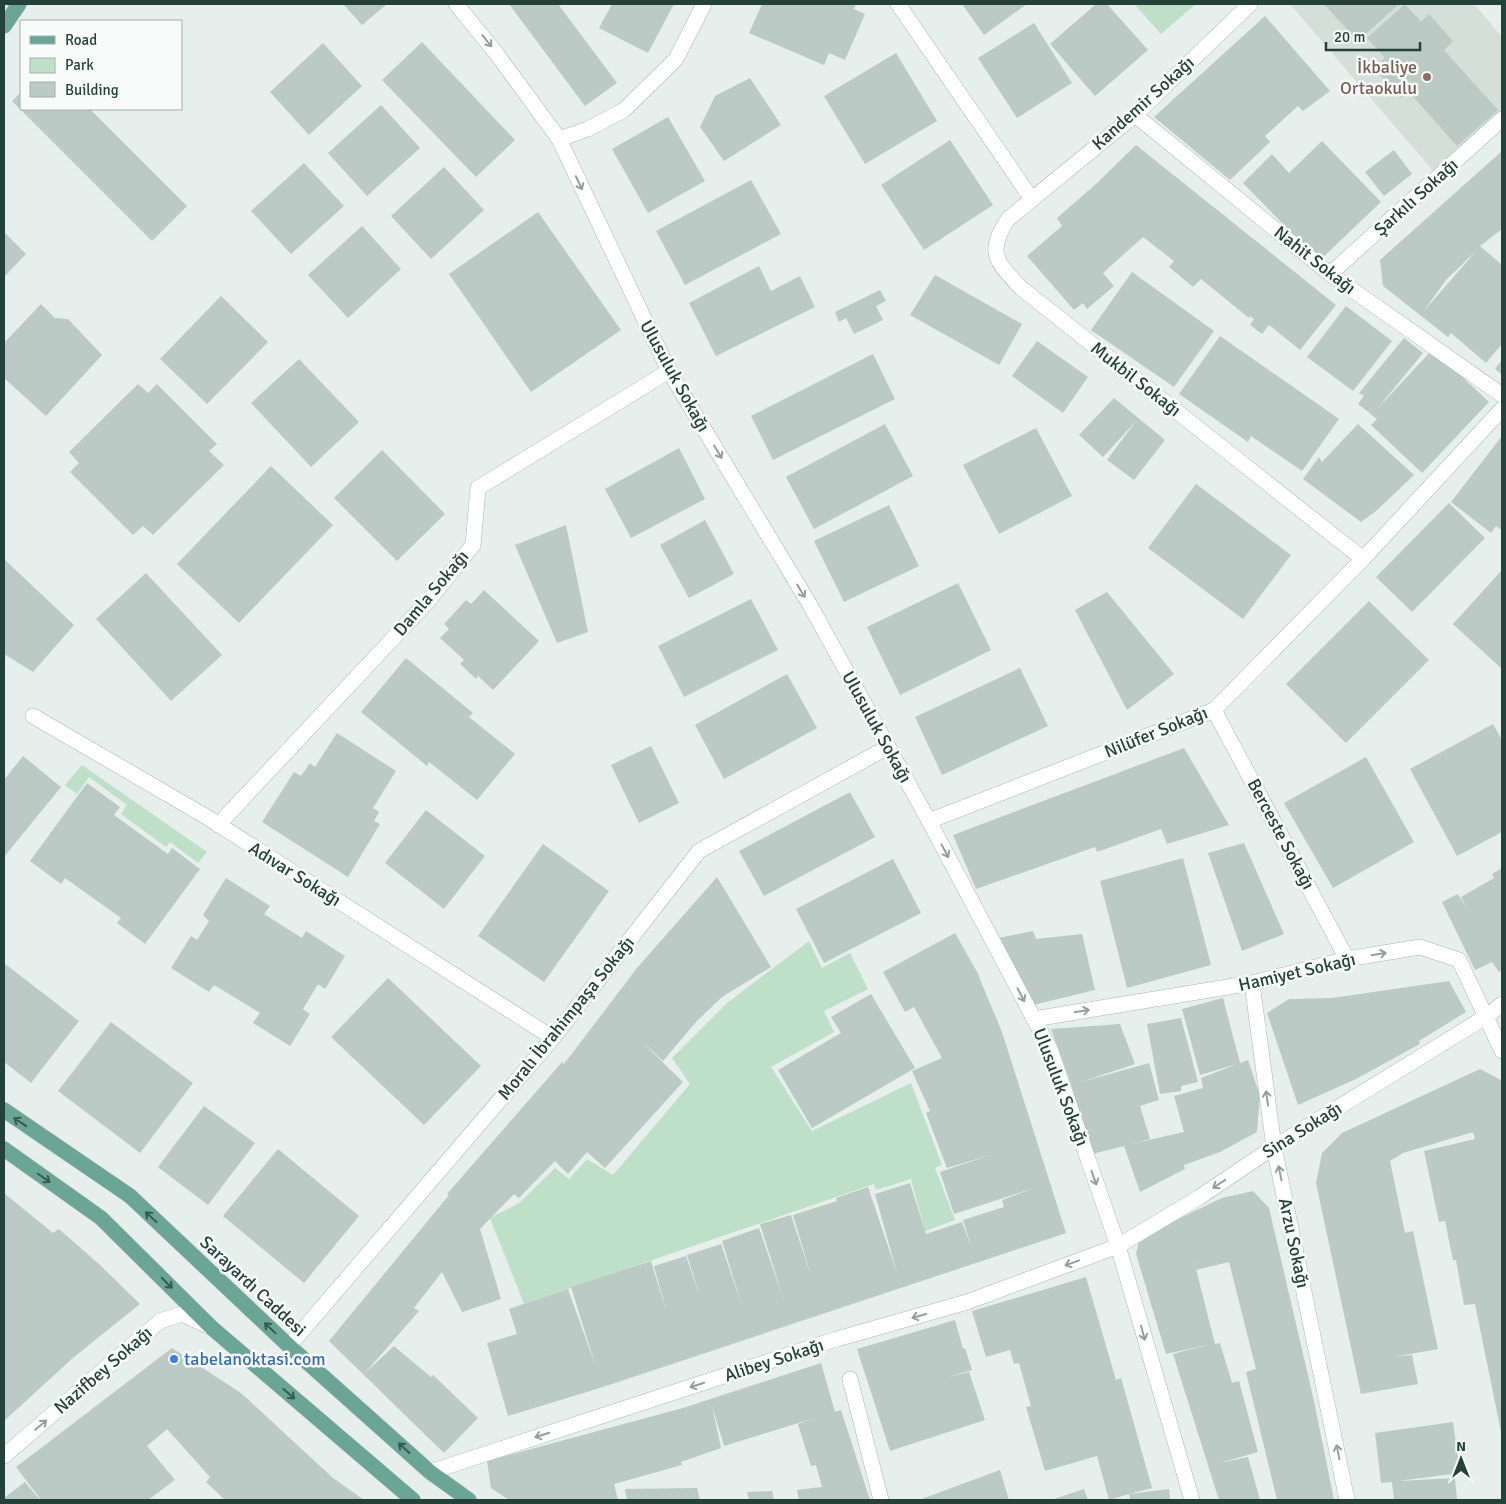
<svg xmlns="http://www.w3.org/2000/svg" width="1506" height="1504" viewBox="0 0 1506 1504" font-family="Signika,sans-serif">
  <rect width="100%" height="100%" fill="#e6efeb"/>
  <polygon fill="#d4dfda" points="1290,4 1474,4 1502,37 1502,116 1435,173"/>
  <g fill="#bfe0c8">
    <polygon points="1134,4 1196,4 1161,34"/>
    <polygon points="82,765 207,852 198,863 170,842 166,847 121,814 127,805 89,777 77,794 65,785"/>
    <polygon points="809,941 822,968 850,953 868,989 824,1011 834,1032 771,1067 812,1131 911,1083 942,1165 935,1168 955,1220 925,1231 911,1179 876,1190 874,1184 524,1304 490,1218 519,1203 555,1168 569,1179 587,1159 613,1175 690,1084 672,1058 727,1003"/>
  </g>
  <g fill="#bbcac4" fill-rule="evenodd">
    <polygon points="343,4 387,4 362,25"/>
    <polygon points="509,4 558,4 617,83 585,106"/>
    <polygon points="612,4 674,4 648,53 599,28"/>
    <polygon points="762,4 856,4 854,9 865,14 845,60 829,53 824,65 749,33"/>
    <polygon points="962,4 1027,4 984,35"/>
    <polygon points="1096,4 1107,4 1148,50 1095,96 1050,44"/>
    <polygon points="1324,4 1399,4 1358,41"/>
    <polygon points="1405,4 1421,22 1429,14 1453,41 1444,50 1498,110 1457,146 1408,91 1401,98 1374,68 1385,58 1367,38"/>
    <polygon points="1265,16 1330,91 1303,111 1298,106 1265,136 1270,142 1230,180 1154,117"/>
    <polygon points="1034,23 1072,83 1017,118 978,58"/>
    <polygon points="422,42 515,140 476,177 382,80"/>
    <polygon points="323,43 362,86 309,135 270,92"/>
    <polygon points="896,53 937,121 865,164 824,96"/>
    <polygon points="750,78 781,125 724,161 700,127 715,96"/>
    <polygon points="21,92 21,109 90,109 187,206 152,241 12,101"/>
    <polygon points="381,105 420,148 367,196 328,153"/>
    <polygon points="668,117 705,181 648,213 612,149"/>
    <polygon points="950,140 993,205 924,250 881,185"/>
    <polygon points="1322,141 1381,202 1319,261 1243,183 1272,154 1289,173"/>
    <polygon points="1136,145 1336,305 1300,350 1269,325 1262,334 1250,325 1254,319 1250,316 1249,318 1201,279 1193,287 1169,267 1174,261 1143,237 1103,273 1114,286 1087,309 1083,303 1074,310 1027,256 1062,226 1057,218 1097,183"/>
    <polygon points="1394,150 1412,174 1384,196 1365,172"/>
    <path d="M1502,151V229L1480,246L1502,265V344L1486,363L1451,333L1448,337L1383,286L1380,260ZM1477,250L1423,312L1446,280Z"/>
    <polygon points="304,163 344,206 291,254 251,211"/>
    <polygon points="444,167 484,210 431,259 391,216"/>
    <polygon points="751,180 781,234 685,285 656,231"/>
    <polygon points="538,212 621,330 531,392 449,274"/>
    <polygon points="362,226 401,269 348,318 308,275"/>
    <polygon points="4,232 26,254 4,277"/>
    <polygon points="759,266 771,291 800,276 815,307 716,356 689,303"/>
    <polygon points="1132,272 1214,331 1174,387 1091,330"/>
    <polygon points="935,275 1022,324 999,365 910,315"/>
    <polygon points="880,290 886,301 876,306 883,320 854,334 846,318 839,322 835,312"/>
    <polygon points="221,296 268,342 207,404 160,359"/>
    <polygon points="41,304 55,318 68,319 102,355 46,416 5,379 4,362 4,343"/>
    <polygon points="1346,306 1392,341 1353,391 1307,357"/>
    <polygon points="1220,336 1339,419 1302,471 1251,436 1248,442 1179,394"/>
    <polygon points="1404,338 1423,353 1377,409 1433,349 1489,402 1422,473 1371,425 1377,419 1358,404 1364,396 1359,393"/>
    <polygon points="1037,341 1088,377 1063,413 1012,376"/>
    <polygon points="873,354 895,399 773,460 751,416"/>
    <polygon points="299,359 359,422 311,467 251,403"/>
    <polygon points="1502,360 1502,375 1495,369"/>
    <polygon points="138,384 148,393 157,384 217,444 209,451 224,465 153,535 143,526 133,535 70,472 79,463 69,452"/>
    <polygon points="1114,398 1165,440 1134,480 1107,460 1136,421 1103,457 1079,435"/>
    <polygon points="885,424 913,476 814,529 786,477"/>
    <polygon points="1358,424 1414,475 1376,511 1361,522 1303,479 1319,457 1322,462"/>
    <polygon points="1036,428 1072,496 999,534 963,465"/>
    <polygon points="1502,436 1502,530 1496,526 1491,533 1451,502"/>
    <polygon points="679,448 705,499 631,538 605,489"/>
    <polygon points="382,450 445,514 397,561 334,498"/>
    <polygon points="271,466 333,525 239,623 177,564"/>
    <polygon points="1196,484 1291,555 1243,619 1148,548"/>
    <polygon points="1449,503 1485,538 1412,612 1376,577"/>
    <polygon points="889,505 919,566 844,602 814,541"/>
    <polygon points="705,520 734,574 689,598 660,545"/>
    <polygon points="566,525 588,632 557,643 515,545"/>
    <polygon points="4,559 74,625 33,672 4,654"/>
    <polygon points="1502,570 1502,669 1453,624"/>
    <polygon points="146,573 222,655 171,701 96,619"/>
    <polygon points="958,583 991,650 900,695 867,627"/>
    <polygon points="484,590 539,641 493,690 478,676 476,679 460,664 464,660 440,638 449,629 444,624 466,600 471,604"/>
    <polygon points="1107,592 1174,674 1127,710 1075,610"/>
    <polygon points="751,599 778,650 684,697 658,646"/>
    <polygon points="1369,601 1429,660 1346,743 1286,684"/>
    <polygon points="406,658 473,713 469,717 515,754 477,800 429,762 427,766 361,712"/>
    <polygon points="1020,668 1048,726 942,775 915,717"/>
    <polygon points="787,674 817,728 724,779 695,725"/>
    <polygon points="1493,724 1502,740 1502,832 1457,856 1410,769"/>
    <polygon points="337,733 396,771 373,808 379,812 374,821 380,824 348,877 262,822 294,772 301,776 310,763 315,767"/>
    <polygon points="651,746 679,803 639,823 611,765"/>
    <polygon points="1184,748 1229,825 1167,844 1161,829 1097,852 1095,847 976,889 953,835"/>
    <polygon points="23,756 61,787 4,857 4,780"/>
    <polygon points="1366,757 1414,842 1333,888 1284,803"/>
    <polygon points="87,783 120,807 114,815 168,854 172,848 200,869 145,944 117,923 121,918 65,878 61,884 30,861"/>
    <polygon points="850,792 875,837 764,896 739,851"/>
    <polygon points="426,810 485,856 444,909 385,863"/>
    <polygon points="1244,843 1284,934 1242,951 1208,853"/>
    <polygon points="543,844 609,891 544,982 478,936"/>
    <polygon points="1183,858 1211,965 1127,988 1100,881"/>
    <polygon points="893,859 921,913 824,963 796,909"/>
    <polygon points="1502,868 1502,970 1499,972 1492,962 1475,970 1442,902 1458,894 1467,909 1461,897 1494,878 1492,874"/>
    <polygon points="717,877 771,967 722,997 696,1022 663,1061 639,1039 683,1082 605,1168 587,1152 568,1174 555,1161 519,1198 514,1194 480,1229 501,1299 462,1312 442,1272 414,1308 419,1311 365,1373 394,1346 431,1377 433,1375 478,1418 444,1453 329,1341 449,1195 447,1194 562,1062 564,1064 637,968"/>
    <polygon points="226,878 270,906 264,914 302,938 306,931 345,956 325,989 318,984 303,1009 310,1014 290,1046 253,1023 260,1013 214,985 209,992 171,968 191,936 197,940 209,921 203,915"/>
    <polygon points="1033,931 1036,939 1082,934 1095,990 1029,1006 994,939"/>
    <polygon points="955,933 977,972 1002,1032 1066,1233 603,1387 508,1416 487,1343 517,1334 509,1309 568,1289 596,1367 571,1287 651,1261 667,1314 654,1266 686,1256 701,1300 687,1255 721,1244 742,1306 722,1241 759,1228 784,1301 760,1224 791,1215 811,1276 793,1215 837,1201 836,1198 868,1187 897,1273 875,1194 910,1183 926,1234 962,1222 972,1249 963,1220 1004,1207 1002,1200 1034,1188 954,1214 940,1172 990,1155 947,1168 926,1113 930,1111 912,1071 942,1058 914,1007 905,1012 883,972"/>
    <polygon points="4,963 79,1021 31,1083 4,1062"/>
    <polygon points="388,978 481,1066 424,1125 331,1037"/>
    <polygon points="1449,981 1466,1012 1419,1041 1420,1044 1356,1079 1298,1105 1267,1013 1289,999 1332,998"/>
    <polygon points="871,994 915,1068 812,1128 778,1070 841,1033 831,1017"/>
    <polygon points="1223,998 1240,1063 1248,1060 1260,1096 1257,1132 1220,1152 1184,1165 1185,1169 1140,1192 1124,1146 1092,1154 1071,1084 1051,1029 1120,1024 1135,1064 1081,1082 1149,1063 1159,1100 1140,1106 1150,1139 1131,1144 1184,1132 1174,1096 1203,1088 1201,1078 1237,1064 1200,1075 1182,1009"/>
    <polygon points="1181,1018 1198,1082 1181,1086 1181,1091 1160,1094 1147,1024"/>
    <polygon points="111,1022 193,1083 140,1153 58,1091"/>
    <polygon points="1480,1069 1501,1080 1502,1086 1501,1432 1475,1304 1464,1305 1456,1260 1453,1260 1445,1221 1439,1222 1424,1151 1475,1139 1473,1132 1403,1153 1390,1161 1405,1233 1413,1231 1438,1349 1394,1357 1412,1355 1418,1384 1361,1394 1316,1183 1322,1153 1342,1133"/>
    <polygon points="204,1106 255,1143 208,1205 158,1167"/>
    <polygon points="278,1149 359,1216 304,1283 223,1216"/>
    <polygon points="1253,1191 1269,1208 1314,1401 1334,1500 1277,1500 1246,1372 1256,1369 1229,1262 1196,1270 1193,1257 1215,1344 1220,1343 1232,1383 1239,1381 1258,1452 1219,1463 1248,1457 1260,1500 1219,1500 1173,1354 1207,1345 1166,1354 1136,1254 1140,1237 1222,1198"/>
    <polygon points="4,1193 53,1233 59,1229 100,1265 140,1304 74,1357 4,1421"/>
    <polygon points="1086,1277 1116,1380 1121,1378 1152,1488 1129,1494 1169,1489 1170,1500 1130,1500 1129,1494 1109,1500 1097,1456 1045,1471 1026,1407 1031,1406 1019,1363 1014,1364 1010,1350 986,1357 972,1311"/>
    <polygon points="955,1320 963,1349 965,1348 972,1370 949,1377 969,1372 985,1420 890,1451 857,1349"/>
    <polygon points="172,1348 241,1393 333,1478 364,1500 225,1500 206,1482 210,1477 167,1429 147,1446 175,1480 148,1500 41,1500 16,1467"/>
    <polygon points="821,1363 835,1412 841,1410 870,1500 799,1500 797,1490 822,1487 816,1465 811,1466 798,1424 815,1418 724,1446 712,1406 721,1448 681,1462 682,1465 614,1484 618,1500 509,1500 491,1488 487,1461 683,1408"/>
    <polygon points="1453,1422 1460,1473 1398,1481 1455,1478 1457,1500 1394,1500 1392,1482 1381,1483 1375,1433"/>
    <polygon points="1000,1470 1009,1500 919,1500"/>
    <polygon points="25,1482 40,1500 4,1500 4,1498"/>
    <polygon points="697,1488 700,1500 627,1500 625,1489"/>
    <polygon points="1084,1489 1088,1500 1051,1500"/>
    <polygon points="772,1491 774,1500 749,1500 747,1492"/>
  </g>
  <g fill="none" stroke-linecap="round" stroke-linejoin="round">
    <defs>
      <g id="minor">
        <polyline points="456,4 496,53 559,139 669,371 810,605 929,821 1050,1049 1118,1246 1192,1500"/>
        <polyline points="898,4 1031,198"/>
        <path d="M1250,4L1135,115L1008,219C986,253 996,261 1021,288L1363,559L1502,409"/>
        <polyline points="1135,115 1330,274 1502,395"/>
        <polyline points="559,139 588,129 624,110 676,59 704,4"/>
        <polyline points="1330,274 1502,119"/>
        <polyline points="1214,710 1347,959"/>
        <polyline points="33,716 205,816 553,1038"/>
        <polyline points="929,821 1214,710 1363,559"/>
        <polyline points="218,825 429,600 473,545 478,488 669,371"/>
        <polyline points="1252,983 1274,1147 1347,1500"/>
        <polyline points="1034,1019 1252,983 1347,959 1420,947 1459,960 1502,1051"/>
        <polyline points="289,1346 553,1038 699,851 888,747"/>
        <polyline points="850,1379 881,1500"/>
        <polyline points="4,1456 160,1321 182,1314 208,1326"/>
        <polyline points="430,1472 837,1339 967,1302 1118,1246 1198,1198 1274,1147 1487,1016 1502,1004"/>
      </g>
      <g id="primary">
        <polyline points="4,26 19,4"/>
        <polyline points="4,1110 130,1196 289,1346 430,1472 469,1500"/>
        <polyline points="4,1149 101,1218 212,1328 413,1500"/>
      </g>
    </defs>
    <use href="#minor" stroke="#a8b8b2" stroke-width="16"/>
    <use href="#primary" stroke="#c2cac8" stroke-width="16"/>
    <use href="#minor" stroke="#fff" stroke-width="15"/>
    <use href="#primary" stroke="#6aa596" stroke-width="15"/>
  </g>
  <defs><path id="oneway-shaft" d="M-6 0H5M1.5-3L5.5 0L1.5 3" fill="none" stroke-width="1.6" stroke-linecap="round" stroke-linejoin="round" transform="scale(1.25)"/></defs>
  <g stroke="#92a09c">
    <use href="#oneway-shaft" transform="translate(487 41) rotate(51)"/>
    <use href="#oneway-shaft" transform="translate(579 183) rotate(65)"/>
    <use href="#oneway-shaft" transform="translate(718 452) rotate(59)"/>
    <use href="#oneway-shaft" transform="translate(801 591) rotate(59)"/>
    <use href="#oneway-shaft" transform="translate(945 851) rotate(62)"/>
    <use href="#oneway-shaft" transform="translate(1379 954) rotate(-9)"/>
    <use href="#oneway-shaft" transform="translate(1021 995) rotate(62)"/>
    <use href="#oneway-shaft" transform="translate(1082 1011) rotate(-9)"/>
    <use href="#oneway-shaft" transform="translate(1267 1098) rotate(-98)"/>
    <use href="#oneway-shaft" transform="translate(1280 1173) rotate(-102)"/>
    <use href="#oneway-shaft" transform="translate(1094 1178) rotate(71)"/>
    <use href="#oneway-shaft" transform="translate(1219 1184) rotate(146)"/>
    <use href="#oneway-shaft" transform="translate(1072 1263) rotate(160)"/>
    <use href="#oneway-shaft" transform="translate(919 1316) rotate(164)"/>
    <use href="#oneway-shaft" transform="translate(1143 1333) rotate(74)"/>
    <use href="#oneway-shaft" transform="translate(697 1385) rotate(162)"/>
    <use href="#oneway-shaft" transform="translate(41 1425) rotate(-40)"/>
    <use href="#oneway-shaft" transform="translate(542 1435) rotate(162)"/>
    <use href="#oneway-shaft" transform="translate(1338 1452) rotate(-101)"/>
  </g>
  <g stroke="#365b51">
    <use href="#oneway-shaft" transform="translate(20 1122) rotate(-146)"/>
    <use href="#oneway-shaft" transform="translate(44 1178) rotate(35)"/>
    <use href="#oneway-shaft" transform="translate(151 1217) rotate(-137)"/>
    <use href="#oneway-shaft" transform="translate(167 1283) rotate(45)"/>
    <use href="#oneway-shaft" transform="translate(270 1328) rotate(-137)"/>
    <use href="#oneway-shaft" transform="translate(289 1394) rotate(41)"/>
    <use href="#oneway-shaft" transform="translate(404 1448) rotate(-138)"/>
  </g>
  <circle fill="#8d6e63" stroke="#f7fbf9" stroke-width="2" cx="1427" cy="77" r="5"/>
  <circle fill="#3f7fe0" stroke="#f7fbf9" stroke-width="2" cx="174" cy="1359" r="5"/>
  <g text-anchor="middle" stroke-width="5" stroke-linejoin="round" paint-order="stroke">
    <g font-size="18" fill="#785e54" stroke="#f7fbf9" text-anchor="end">
      <text x="1417" y="73">İkbaliye<tspan x="1417" dy="21">Ortaokulu</tspan></text>
    </g>
    <g font-size="18" fill="#24423a" stroke="#f7fbf9">
      <text transform="translate(1143 103) rotate(-42)" y="6">Kandemir Sokağı</text>
      <text transform="translate(1416 197) rotate(-42)" y="6">Şarkılı Sokağı</text>
      <text transform="translate(1315 260) rotate(38)" y="6">Nahit Sokağı</text>
      <text transform="translate(675 376) rotate(61)" y="6">Ulusuluk Sokağı</text>
      <text transform="translate(1136 379) rotate(38)" y="6">Mukbil Sokağı</text>
      <text transform="translate(431 593) rotate(-50)" y="6">Damla Sokağı</text>
      <text transform="translate(877 727) rotate(61)" y="6">Ulusuluk Sokağı</text>
      <text transform="translate(1156 732) rotate(-22)" y="6">Nilüfer Sokağı</text>
      <text transform="translate(1281 834) rotate(62)" y="6">Berceste Sokağı</text>
      <text transform="translate(295 874) rotate(32)" y="6">Adıvar Sokağı</text>
      <text transform="translate(1297 972) rotate(-13)" y="6">Hamiyet Sokağı</text>
      <text transform="translate(566 1018) rotate(-51)" y="6">Moralı İbrahimpaşa Sokağı</text>
      <text transform="translate(1061 1087) rotate(69)" y="6">Ulusuluk Sokağı</text>
      <text transform="translate(1302 1130) rotate(-32)" y="6">Sina Sokağı</text>
      <text transform="translate(1294 1243) rotate(78)" y="6">Arzu Sokağı</text>
      <text transform="translate(253 1286) rotate(43)" y="6">Sarayardı Caddesi</text>
      <text transform="translate(774 1360) rotate(-18)" y="6">Alibey Sokağı</text>
      <text transform="translate(103 1370) rotate(-41)" y="6">Nazifbey Sokağı</text>
    </g>
    <g font-size="18" fill="#366cbe" stroke="#f7fbf9" text-anchor="start">
      <text x="184" y="1365">tabelanoktasi.com</text>
    </g>
  </g>
  <rect width="1506" height="1504" fill="none" stroke="#24423a" stroke-width="10"/>
  <rect x="20" y="20" width="162" height="90" fill="#f7fbf9" stroke="#a3b1ad"/>
  <rect x="30" y="36" width="25" height="8" fill="#6aa596" stroke="#a3b1ad"/>
  <text x="65" y="45" font-size="15" fill="#24423a">Road</text>
  <rect x="30" y="58" width="25" height="15" fill="#bfe0c8" stroke="#a3b1ad"/>
  <text x="65" y="70" font-size="15" fill="#24423a">Park</text>
  <rect x="30" y="82" width="25" height="15" fill="#bbcac4" stroke="#a3b1ad"/>
  <text x="65" y="95" font-size="15" fill="#24423a">Building</text>
  <g transform="translate(1461 1459)" stroke="#f7fbf9" stroke-width="4" paint-order="stroke">
  <path d="M0-4L9 19L0 12L-9 19Z" fill="#24423a"/>
  <text y="-8" font-size="14" font-weight="bold" text-anchor="middle" fill="#24423a">N</text>
  </g>
  <path d="M1326 42v8h94v-8" fill="none" stroke="#24423a" stroke-width="2.5"/>
  <text x="1334" y="42" font-size="15" fill="#24423a" stroke="#f7fbf9" stroke-width="4" paint-order="stroke">20 m</text>
</svg>
